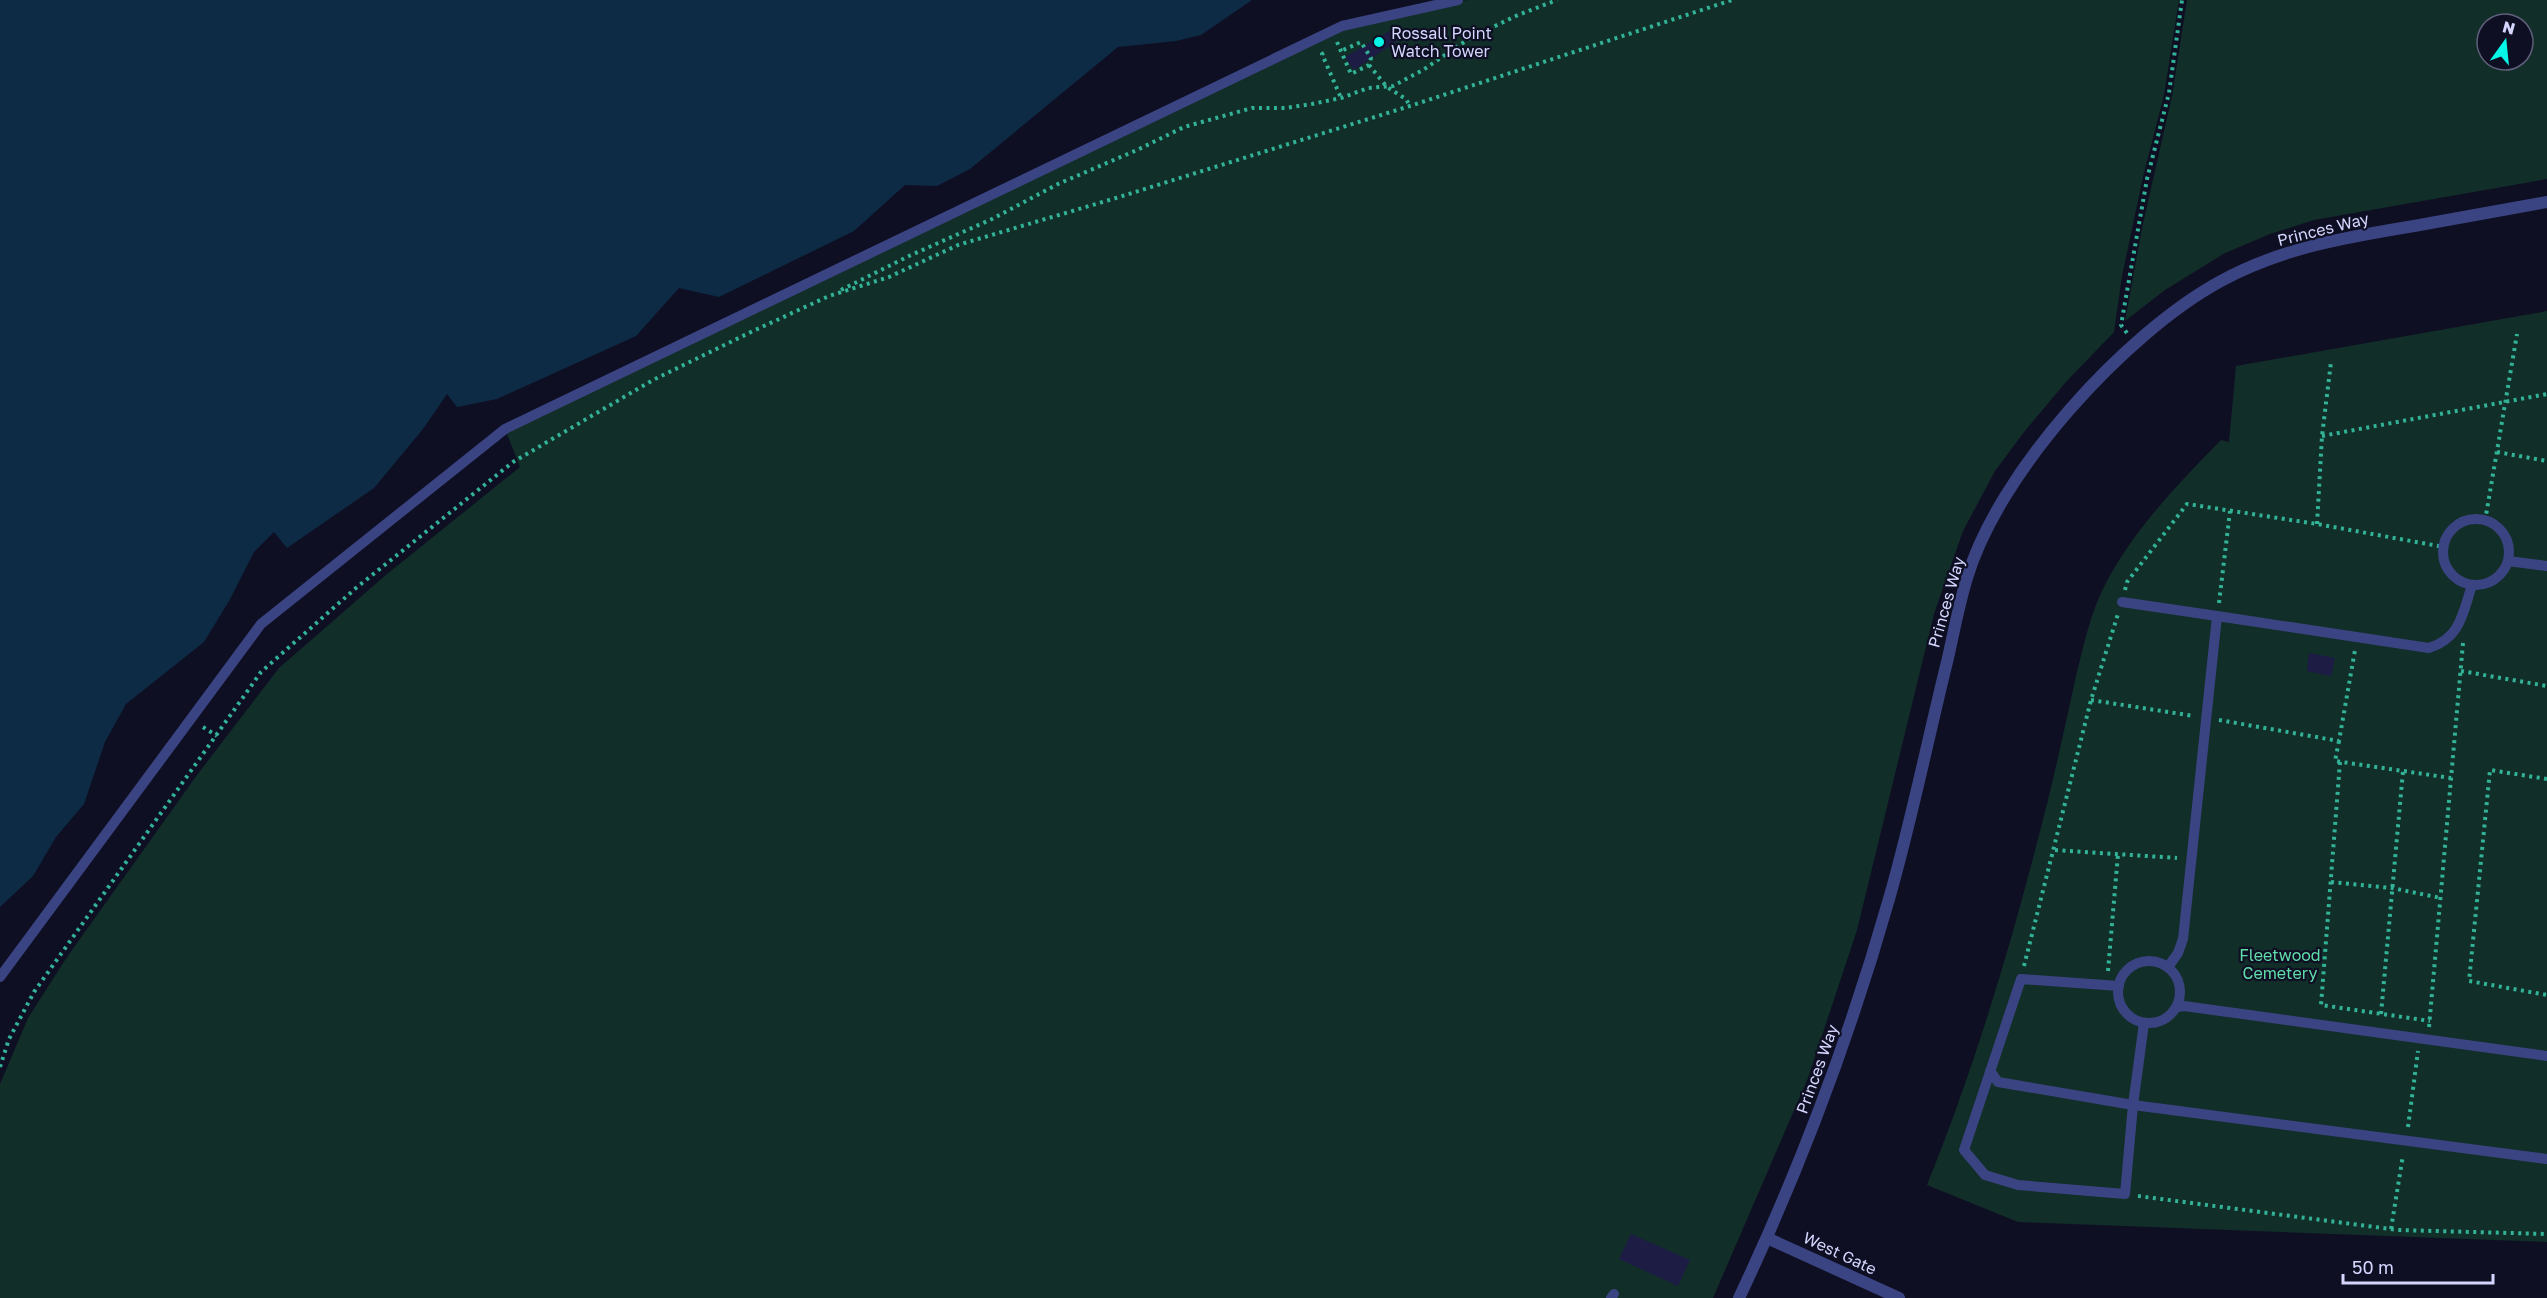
<svg xmlns="http://www.w3.org/2000/svg" width="2547" height="1298" viewBox="0 0 2547 1298" font-family="'Golos Text',sans-serif">
  <rect width="100%" height="100%" fill="#0f0f24"/>
  <g fill="#122e29" fill-rule="evenodd">
    <polygon points="1467,0 2179,0 2164,95 2143,177 2122,276 2114,332 2065,383 2024,432 1995,471 1963,531 1934,614 1857,930 1808,1078 1713,1298 0,1298 0,1084 28,1018 67,957 197,775 279,668 387,574 520,467 505,429 1342,26"/>
    <path d="M2187,0H2547V179L2314,220L2270,234L2225,253L2165,290L2125,321L2142,228L2172,96ZM2487,24H2523V60H2487Z"/>
    <path d="M2547,311V1242L2018,1222L1927,1185C1978,1059 2015,931 2048,800C2058,759 2067,717 2076,676C2084,644 2091,610 2107,581C2136,527 2178,484 2221,440L2229,442L2236,366Z"/>
  </g>
  <polygon fill="#0d2b45" points="0,0 1252,0 1201,35 1176,41 1118,47 970,169 937,186 905,185 854,231 719,297 679,288 636,336 497,399 457,407 447,394 423,429 374,488 287,548 274,532 254,552 229,601 204,642 126,704 105,742 84,804 56,837 33,876 0,907"/>
  <g fill="#1d1c45">
    <polygon points="1393,29 1400,39 1354,70 1345,57"/>
    <polygon points="2309,653 2335,658 2331,676 2307,671"/>
    <polygon points="1631,1234 1690,1260 1678,1286 1619,1259"/>
  </g>
  <g fill="none" stroke-linecap="round" stroke-linejoin="round">
    <g stroke="#32b397" stroke-width="4" stroke-dasharray="3 4.5" stroke-linecap="butt">
      <polyline points="1337,42 1351,74 1369,65 1371,58 1361,42 1341,51"/>
      <polyline points="1324,53 1322,54 1341,98"/>
      <polyline points="1369,65 1387,87 1406,99 1410,106"/>
      <polyline points="841,290 909,256 992,219 1058,184 1137,150 1184,127 1252,108 1285,108 1312,104 1341,98 1368,88 1393,86 1423,70 1470,38 1518,15 1557,0"/>
      <polyline points="2127,333 2121,325 2147,179 2169,93 2182,0"/>
      <polyline points="2322,436 2547,394"/>
      <polyline points="2497,452 2547,461"/>
      <polyline points="2485,521 2517,334"/>
      <polyline points="2317,524 2322,436 2331,362"/>
      <polyline points="2125,590 2127,582 2187,504 2317,524 2444,547"/>
      <polyline points="2219,603 2230,511"/>
      <polyline points="2461,671 2547,686"/>
      <polyline points="2091,700 2194,716"/>
      <polyline points="2219,720 2339,741 2355,650"/>
      <polyline points="203,727 217,736"/>
      <polyline points="2339,741 2335,761 2451,778"/>
      <polyline points="2340,762 2321,1005 2430,1021"/>
      <polyline points="2547,779 2490,770 2469,981 2547,995"/>
      <polyline points="2055,850 2177,858"/>
      <polyline points="2331,882 2392,888 2441,898"/>
      <polyline points="2024,966 2091,700 2118,614"/>
      <polyline points="2108,971 2118,854"/>
      <polyline points="2381,1014 2403,771"/>
      <polyline points="2429,1027 2463,643"/>
      <polyline points="0,1067 9,1039 34,992 261,672 356,588 513,462 653,380 753,331 829,296 889,277 958,245 1116,198 1410,106 1732,0"/>
      <polyline points="2408,1127 2418,1051"/>
      <polyline points="2138,1196 2398,1230 2547,1234"/>
      <polyline points="2391,1229 2403,1155"/>
    </g>
    <g stroke="#3b4482" stroke-width="10">
      <circle cx="2476" cy="552" r="33"/>
      <polyline points="2508,561 2547,566"/>
      <polyline points="2122,602 2217,616"/>
      <circle cx="2149" cy="992" r="31"/>
      <path d="M2168,967L2178,953L2183,939L2217,616L2429,648C2461,638 2463,612 2472,585"/>
      <polyline points="0,977 261,624 505,429 1342,26 1458,0"/>
      <polyline points="2177,1007 2184,1006 2547,1056"/>
      <polyline points="2144,1023 2133,1105 2547,1159"/>
      <polyline points="1990,1071 1998,1082 2133,1105 2125,1194 2018,1185 1985,1175 1964,1150 2021,979 2119,986"/>
      <polyline points="1611,1298 1614,1294"/>
    </g>
    <polyline stroke="#3b4482" stroke-width="12" points="1767,1238 1899,1298"/>
    <path stroke="#3b4482" stroke-width="12" d="M1739,1298C1800,1169 1850,1036 1889,899C1912,819 1928,738 1948,658C1954,631 1959,604 1967,578C1998,473 2125,333 2221,281C2281,248 2347,237 2414,226C2458,218 2503,210 2547,202"/>
  </g>
  <circle fill="#06f7e8" stroke="#0f0f24" stroke-width="2" cx="1379" cy="42" r="6"/>
  <g text-anchor="middle" stroke-width="4.5" stroke-linejoin="round" paint-order="stroke">
    <g font-size="16" fill="#d4d6fe" stroke="#0f0f24" text-anchor="start">
      <text x="1391" y="39">Rossall Point<tspan x="1391" dy="18">Watch Tower</tspan></text>
    </g>
    <g font-size="16" fill="#d4d6fe" stroke="#0f0f24">
      <text transform="translate(2323 229) rotate(-14)" y="6">Princes Way</text>
      <text transform="translate(1946 602) rotate(-74)" y="6">Princes Way</text>
      <text transform="translate(1817 1069) rotate(-70)" y="6">Princes Way</text>
      <text transform="translate(1840 1253) rotate(25)" y="6">West Gate</text>
    </g>
    <g font-size="16" fill="#61dda9" stroke="#0f0f24">
      <text x="2280" y="961">Fleetwood<tspan x="2280" dy="18">Cemetery</tspan></text>
    </g>
  </g>
  <g transform="translate(2505 42) rotate(15)"><circle r="28" fill="#0f0f24" stroke="#5e5f7b" stroke-width="1.5"/>
  <path d="M0-4.5L10 22L0 15L-10 22Z" fill="#06f7e8"/>
  <text y="-9" font-size="16" font-weight="bold" text-anchor="middle" fill="#d4d6fe">N</text>
  </g>
  <path d="M2343 1274v9h150v-9" fill="none" stroke="#d4d6fe" stroke-width="3"/>
  <text x="2352" y="1274" font-size="18" fill="#d4d6fe" stroke="#0f0f24" stroke-width="4.5" paint-order="stroke">50 m</text>
</svg>
